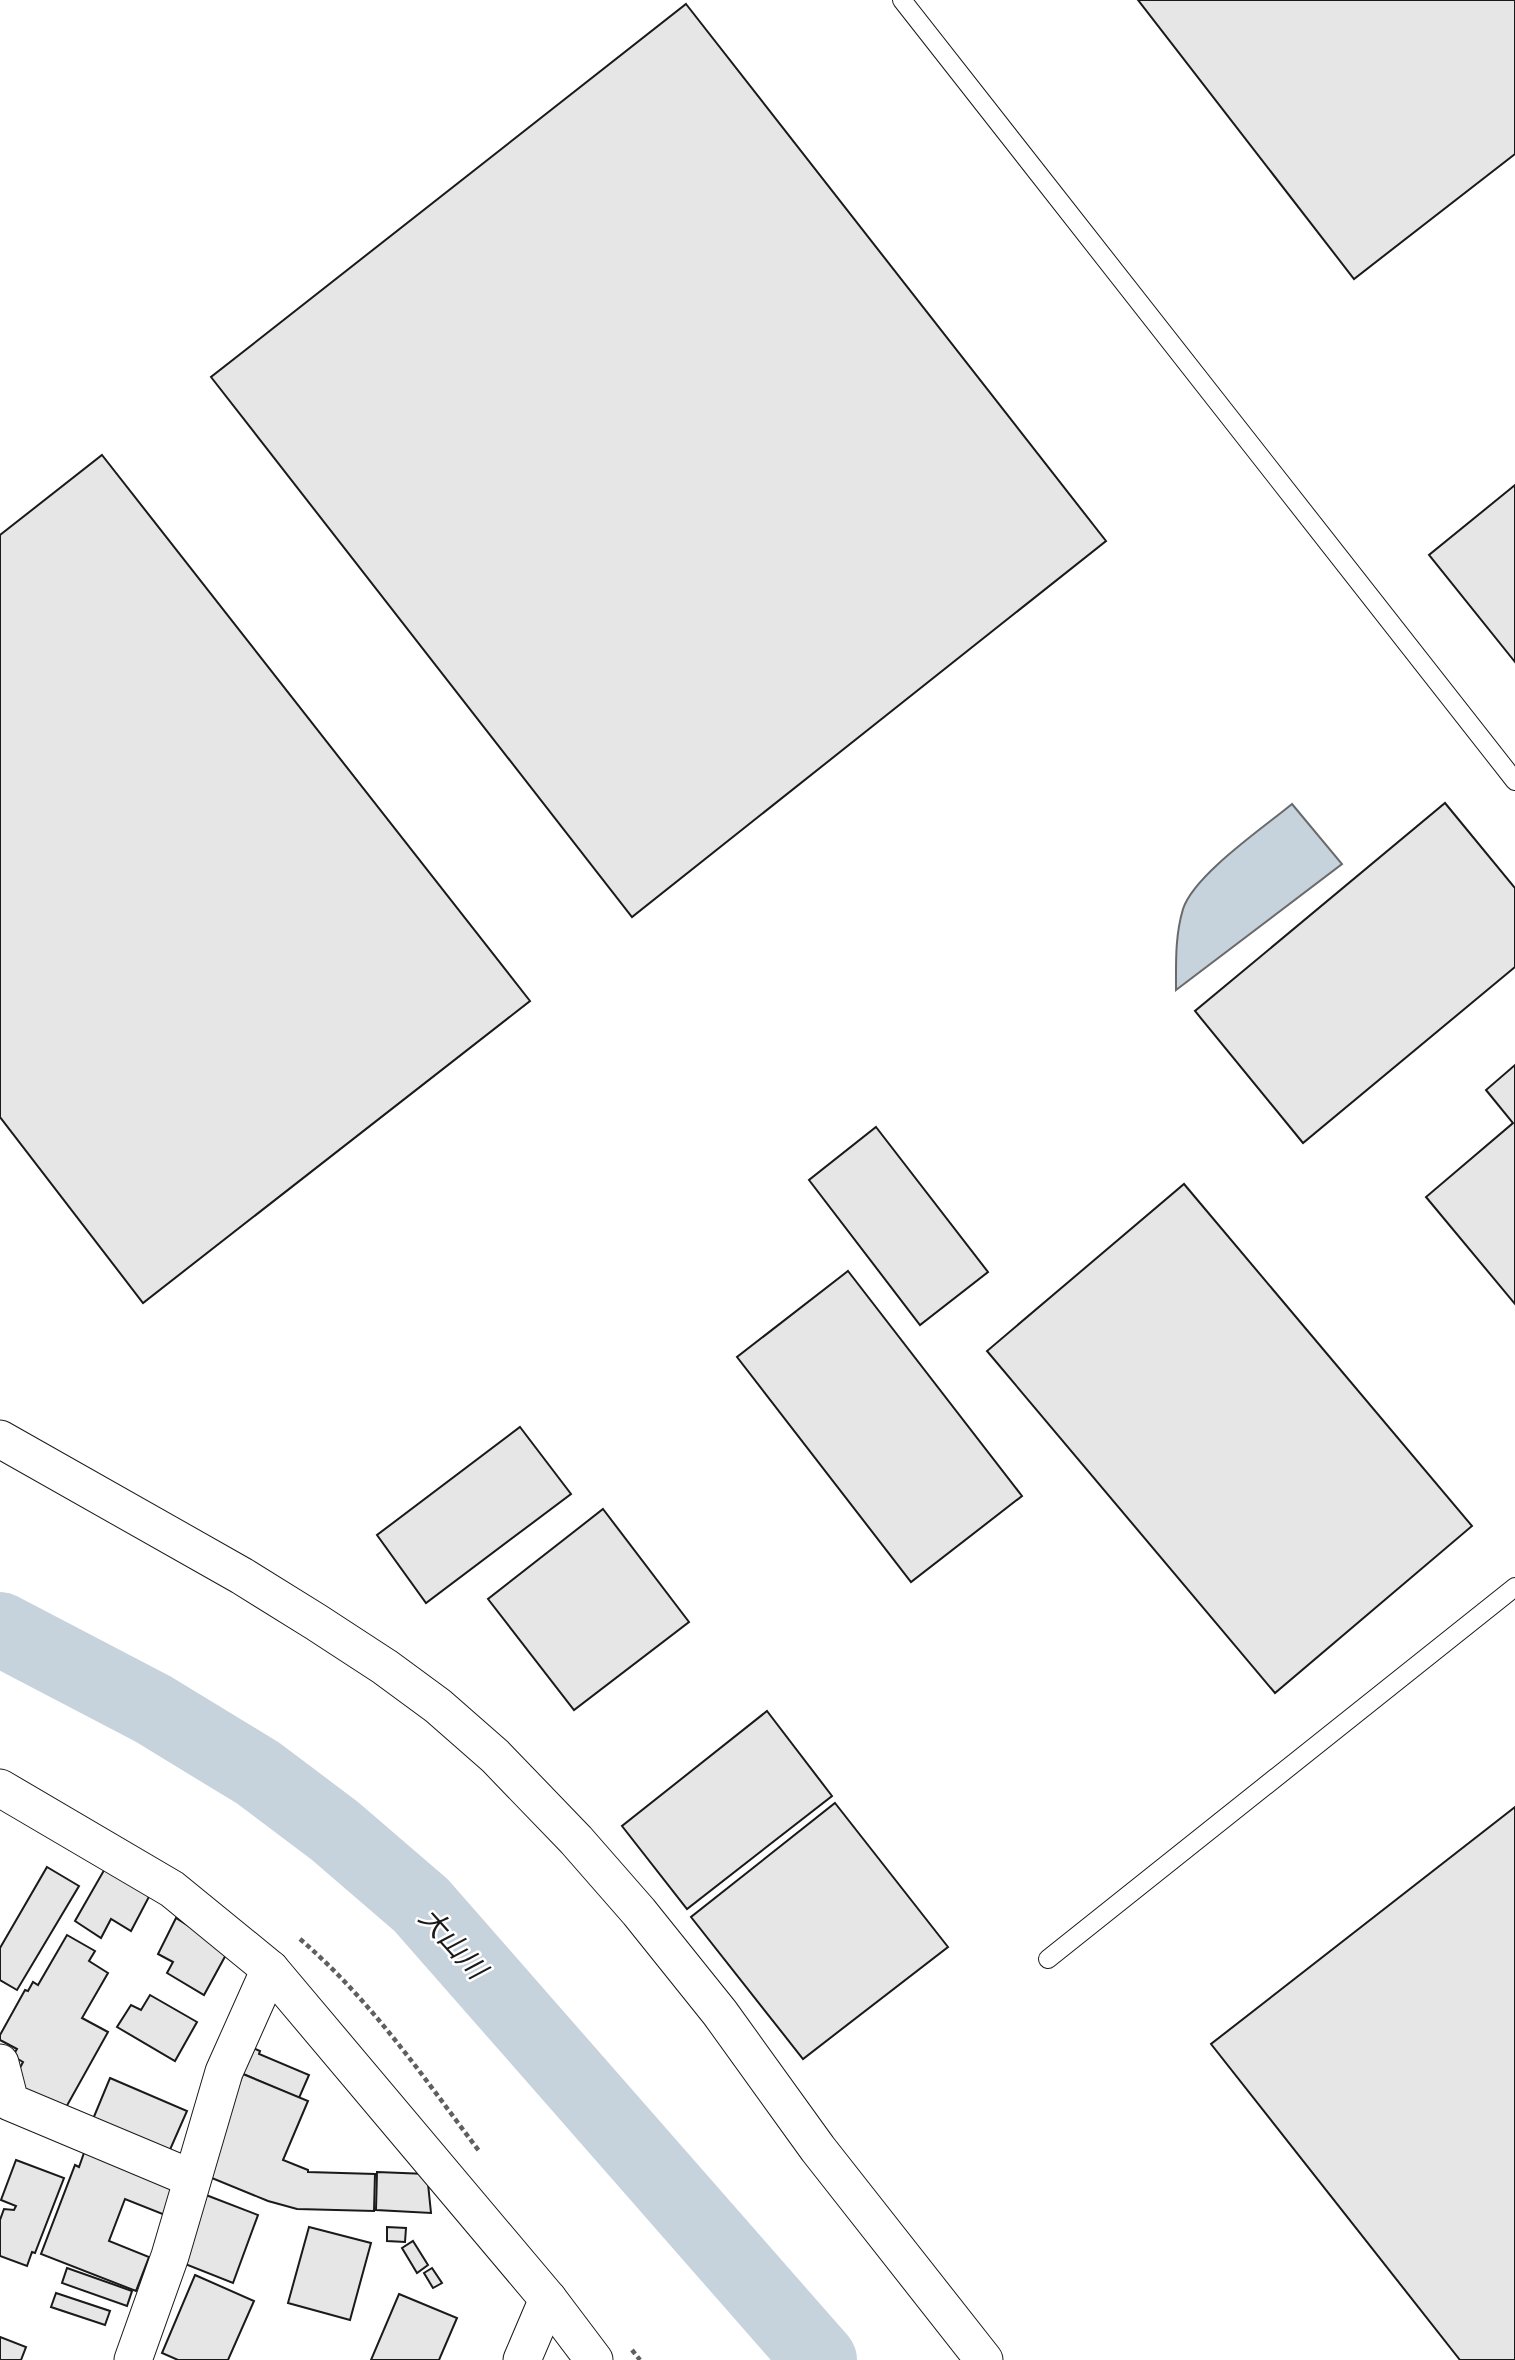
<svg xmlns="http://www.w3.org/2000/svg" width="1515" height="2360" viewBox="0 0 1515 2360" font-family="'Exo 2','Noto Sans JP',sans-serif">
  <rect width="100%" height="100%" fill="#fff"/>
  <path fill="#c6d2dc" stroke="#6a6a6a" stroke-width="2" d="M1292,804L1342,864L1176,990C1176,962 1175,936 1183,909C1194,875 1263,828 1292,804Z"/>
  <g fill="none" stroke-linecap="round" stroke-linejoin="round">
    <polyline stroke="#c6d2dc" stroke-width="74" points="0,1629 153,1709 258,1773 335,1831 421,1905 820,2360"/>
  </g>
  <g fill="#e6e6e6" stroke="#1a1a1a" stroke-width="2">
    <polygon points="1138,0 1515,0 1515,154 1354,279"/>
    <polygon points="686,4 1106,541 632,917 211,377"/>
    <polygon points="102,455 530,1001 143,1303 0,1117 0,535"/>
    <polygon points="1515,485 1515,662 1429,555"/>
    <polygon points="1445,803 1515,888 1515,967 1303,1143 1195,1011"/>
    <polygon points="1515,1065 1515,1304 1426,1197 1513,1123 1486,1090"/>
    <polygon points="876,1127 988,1272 920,1325 809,1180"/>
    <polygon points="1184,1184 1472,1526 1275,1693 987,1351"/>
    <polygon points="848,1271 1022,1496 911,1582 737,1357"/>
    <polygon points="520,1427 571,1494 426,1603 377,1535"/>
    <polygon points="603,1509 689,1622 574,1710 488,1599"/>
    <polygon points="767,1711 832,1796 687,1909 622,1826"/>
    <polygon points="835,1803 948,1947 803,2059 691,1917"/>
    <polygon points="1515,1807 1515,2360 1460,2360 1211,2044"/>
    <polygon points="107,1865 152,1891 131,1931 111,1919 101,1938 75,1921"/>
    <polygon points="47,1867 79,1886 17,1990 0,1980 0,1948"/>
    <polygon points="176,1918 228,1951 204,1995 167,1973 173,1962 158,1954"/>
    <polygon points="67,1935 95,1951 89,1961 108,1973 82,2018 108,2032 64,2111 17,2084 15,2077 23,2062 13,2056 17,2049 0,2040 0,2035 25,1990 28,1991 33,1982 38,1985"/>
    <polygon points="150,1995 197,2022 175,2061 117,2027 131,2005 141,2010"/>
    <polygon points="246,2045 260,2051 259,2054 309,2075 299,2098 243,2074"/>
    <polygon points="243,2074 308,2101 283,2160 308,2170 308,2172 375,2174 374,2211 297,2209 268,2201 202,2174"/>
    <polygon points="110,2078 187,2111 169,2152 93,2119"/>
    <polygon points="85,2150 177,2185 165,2215 125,2199 109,2241 149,2257 136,2291 41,2254 75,2165 79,2167"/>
    <polygon points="16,2160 64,2178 35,2253 32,2252 27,2266 0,2256 0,2220 4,2209 14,2210 16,2206 1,2200"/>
    <polygon points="377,2172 427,2174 431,2213 376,2210"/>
    <polygon points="206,2195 258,2215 233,2283 180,2262"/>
    <polygon points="309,2227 371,2243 350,2320 288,2303"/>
    <polygon points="387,2227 406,2228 405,2242 387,2241"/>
    <polygon points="413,2241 428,2265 417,2273 402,2248"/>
    <polygon points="67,2268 132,2291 127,2306 62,2283"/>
    <polygon points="432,2268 442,2283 433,2288 424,2273"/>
    <polygon points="195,2275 254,2301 228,2360 178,2360 162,2353"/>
    <polygon points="56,2293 110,2311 105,2325 51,2307"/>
    <polygon points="399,2294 457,2318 439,2360 371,2360"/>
    <polygon points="0,2337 26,2347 21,2360 0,2360"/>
  </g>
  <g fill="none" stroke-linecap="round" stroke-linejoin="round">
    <defs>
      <g id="service">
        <polyline points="902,0 1515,781"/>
        <polyline points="1048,1959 1515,1587"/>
      </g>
      <g id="minor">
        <polyline points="0,1439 242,1576 316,1622 385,1667 438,1706 495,1756 576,1840 639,1912 720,2013 818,2149 984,2360"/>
        <polyline points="0,1788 172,1889 270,1969 548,2299 594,2360"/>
        <polyline points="0,2063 10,2102 191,2178"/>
        <polyline points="133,2360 170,2256 224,2072 270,1969"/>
        <polyline points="522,2360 548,2299"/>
      </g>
    </defs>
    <use href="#service" stroke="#1a1a1a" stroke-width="20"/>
    <use href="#minor" stroke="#1a1a1a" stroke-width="39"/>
    <g stroke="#5f5f5f" stroke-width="4.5" stroke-dasharray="5 3.5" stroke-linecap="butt">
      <path d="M300,1939C371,2000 424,2078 479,2151"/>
      <polyline points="632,2350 640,2360"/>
    </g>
    <use href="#service" stroke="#fff" stroke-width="18"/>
    <use href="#minor" stroke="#fff" stroke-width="37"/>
  </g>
  <g text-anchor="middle" stroke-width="5" stroke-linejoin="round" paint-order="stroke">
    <g font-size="28" font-style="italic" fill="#1a1a1a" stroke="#fff">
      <text transform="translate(453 1943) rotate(48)" y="10">大山川</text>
    </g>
  </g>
</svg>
